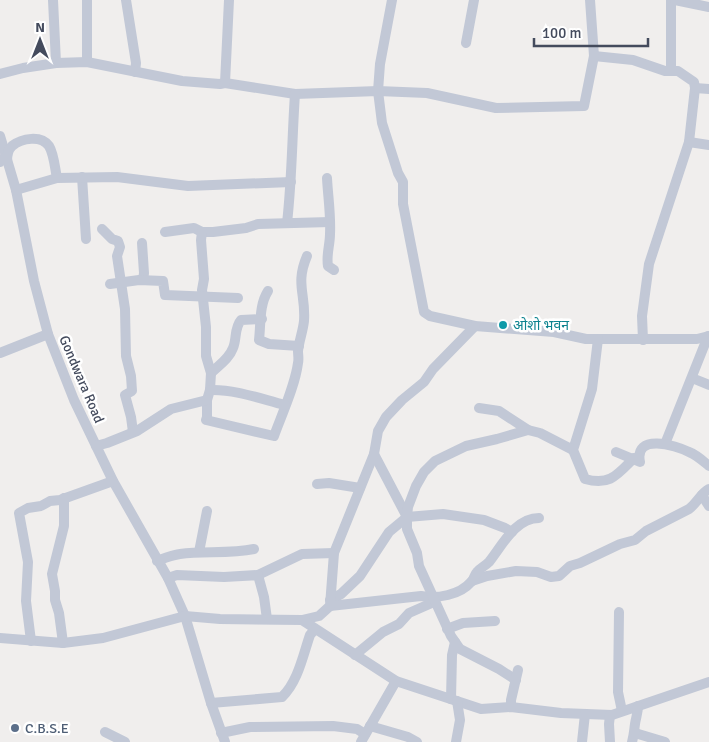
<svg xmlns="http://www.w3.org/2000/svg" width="709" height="742" viewBox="0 0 709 742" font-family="Signika,'Noto Sans Devanagari',sans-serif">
  <rect width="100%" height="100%" fill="#f0eeed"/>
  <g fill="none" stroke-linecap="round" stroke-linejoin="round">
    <g stroke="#c2c8d6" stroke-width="10">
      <polyline points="53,0 56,63"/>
      <polyline points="87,0 87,62"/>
      <polyline points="126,0 136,63 135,72"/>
      <polyline points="392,0 380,64 378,91 382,123 398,173 403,182 403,204 424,312 430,316 475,326 554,332 586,339 697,339 709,336"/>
      <polyline points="671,0 671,71"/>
      <polyline points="675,0 709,7"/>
      <polyline points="466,43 474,0"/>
      <polyline points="594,56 633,60 665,71 678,71 694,82 695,88 689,142 649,264 642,316 643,340"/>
      <polyline points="0,74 23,68 56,63 87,62 182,81 220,84 225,83 295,94 378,91 427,93 496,108 584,106 594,56 590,0"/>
      <polyline points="225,83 229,0"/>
      <polyline points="695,88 709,89"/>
      <polyline points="0,136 16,190 34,281 48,334 74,400 113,481 168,578 185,616 211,703 225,742"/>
      <polyline points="689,142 709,145"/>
      <path d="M0,162L2,159L7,161C7,155 8,150 12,146C22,138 41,135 49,146C54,154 55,169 57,178"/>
      <polyline points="82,177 86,239"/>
      <path d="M327,178C328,197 331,215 330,234C330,245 326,255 328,266L334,270"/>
      <polyline points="16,190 57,178 117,177 188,186 291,182"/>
      <path d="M287,223C292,180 292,137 295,94"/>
      <polyline points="102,229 112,239 118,241 120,247 117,256 125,309 126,356 131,376 132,391 125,395 131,417 133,432"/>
      <polyline points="165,232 194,228 202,232 213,232 246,228 258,224 330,222"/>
      <path d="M202,232L201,240L204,279L202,290L206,327V356L211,373L210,390L207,400V417L206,420L274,436C282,414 295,386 298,363C299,359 298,355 298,351C299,341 303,331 304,321C306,294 295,284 307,256"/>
      <polyline points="142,243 144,273 143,280"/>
      <polyline points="110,284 139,280 163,281 165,295 238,298"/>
      <path d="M268,291C259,305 261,323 259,340L269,344L299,346"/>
      <path d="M598,339L592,389L573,450L585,479C610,486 617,475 634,458"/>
      <polyline points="0,353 48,334"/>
      <path d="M211,373C219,365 229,359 233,348C237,339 234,328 241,320L262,319"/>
      <polyline points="692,378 709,385"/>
      <path d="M210,390C235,389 261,399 285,405"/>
      <polyline points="479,408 499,411 528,430 540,433 573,450"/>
      <polyline points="665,444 708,336"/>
      <polyline points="96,446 107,443 137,431 171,409 207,400"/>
      <path d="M616,452L640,462C634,433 675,445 689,452C697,455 703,461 709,466"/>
      <polyline points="374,454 407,517"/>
      <polyline points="317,484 329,483 360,488"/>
      <polyline points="702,495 709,506"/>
      <polyline points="199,552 207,511"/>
      <path d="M157,561C165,558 172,555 180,554C205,551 230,554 254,549"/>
      <polyline points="258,575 302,554 334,553"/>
      <polyline points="168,578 177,575 224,577 258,575 264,597 267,619"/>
      <path d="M472,581L487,576L516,571L537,572L551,577L559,576L570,566L580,563L620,544L635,540L646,531L689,509C697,503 701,493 709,489"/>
      <polyline points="330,600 341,594 360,576 389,532 407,517 443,514 484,520 505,528 512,532"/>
      <path d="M330,606L421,596C437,599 460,595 471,582C474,580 474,575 477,572C480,568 485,566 489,562C502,546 515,518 539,518"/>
      <polyline points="619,612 618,692 622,711"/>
      <polyline points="302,620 319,616 330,606 334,553 374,454 378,431 386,417 402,400 424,382 433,369 475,326"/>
      <polyline points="447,629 463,623 495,621"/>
      <polyline points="0,638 63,643 103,638 185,616 220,619 302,620 396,681 481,709 511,707 561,713 612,715 709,682"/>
      <polyline points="31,641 26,601 28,562 19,513 28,508 41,506 50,501 60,500 113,481"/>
      <polyline points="63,643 59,613 55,600 55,591 52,574 64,526 64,498"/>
      <polyline points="355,655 383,632 399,624 409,613 434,602"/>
      <polyline points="516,680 499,669 460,649 451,636 419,566 417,553 407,529 407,517 408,507 416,486 424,472 435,461 466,446 497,439 528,430"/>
      <polyline points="451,699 452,655 455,642"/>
      <path d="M211,703L282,697C298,682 303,655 310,635L315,629"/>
      <polyline points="511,707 511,700 518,670"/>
      <polyline points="370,726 408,737 417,742"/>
      <polyline points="105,732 125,742"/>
      <polyline points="221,733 250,727 333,726 357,729 365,734"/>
      <polyline points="635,733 665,742"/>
      <polyline points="361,742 396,681"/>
      <polyline points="456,742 460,720 457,701"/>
      <polyline points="582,742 585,714"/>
      <polyline points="610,742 609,724 610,715"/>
      <path d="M632,742C634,735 634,731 635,724C636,717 638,713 638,706"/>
    </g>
  </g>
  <circle fill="#0f9aa8" stroke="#fff" stroke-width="2" cx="503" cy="325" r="5"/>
  <circle fill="#5c6f8a" stroke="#fff" stroke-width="2" cx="15" cy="728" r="5"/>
  <g text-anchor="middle" stroke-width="5" stroke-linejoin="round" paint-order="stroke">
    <g font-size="14" fill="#0d838f" stroke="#fff" text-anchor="start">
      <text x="513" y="330">ओशो भवन</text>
    </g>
    <g font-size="14" fill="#444b5d" stroke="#fff">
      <text transform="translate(82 379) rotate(67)" y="5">Gondwara Road</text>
    </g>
    <g font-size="14" fill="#4e5e75" stroke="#fff" text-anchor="start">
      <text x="25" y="733">C.B.S.E</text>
    </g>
  </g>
  <g transform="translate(40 40)" stroke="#ffffff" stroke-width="4" paint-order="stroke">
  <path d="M0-4L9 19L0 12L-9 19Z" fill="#444b5d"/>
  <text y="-8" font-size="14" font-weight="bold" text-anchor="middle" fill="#444b5d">N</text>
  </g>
  <path d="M534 38v8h114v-8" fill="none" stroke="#444b5d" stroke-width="2.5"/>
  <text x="542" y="38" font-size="15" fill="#444b5d" stroke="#ffffff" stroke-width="4" paint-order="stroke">100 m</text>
</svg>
